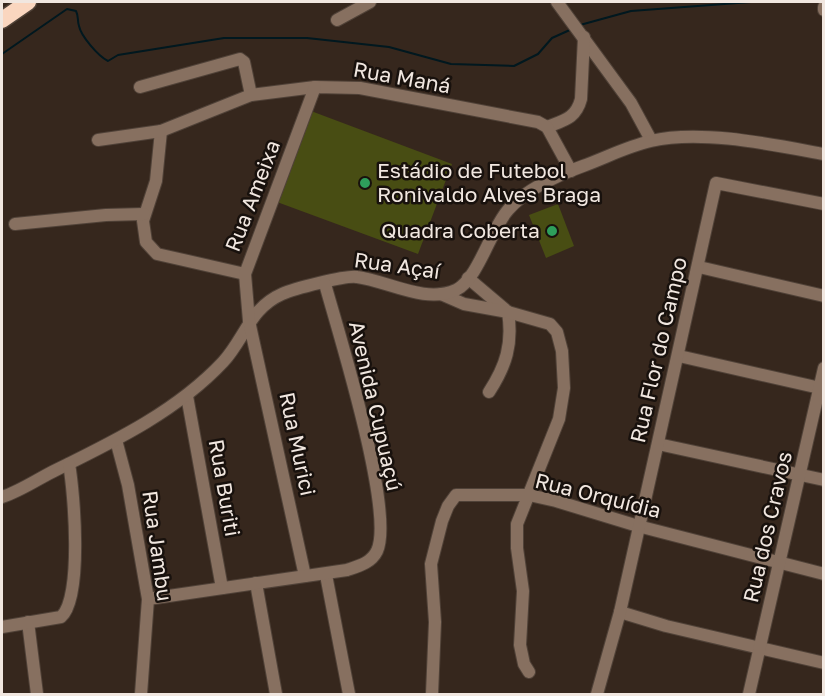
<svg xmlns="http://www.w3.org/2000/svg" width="825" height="696" viewBox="0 0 825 696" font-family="'Golos Text',sans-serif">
  <rect width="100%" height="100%" fill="#36271d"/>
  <g fill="#484d13">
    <polygon points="311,111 452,164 418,254 277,202"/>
    <polygon points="558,204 574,246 546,258 529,215"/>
  </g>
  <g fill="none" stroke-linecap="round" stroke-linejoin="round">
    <g stroke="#01181f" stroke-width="2">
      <polyline points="580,25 631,11 751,2"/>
      <path d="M2,54L67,9L76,11C79,17 77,20 79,26C81,36 98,56 108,61L118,55L224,38H307L389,47L451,64L514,66L538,54L552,38L572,29"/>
    </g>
    <defs>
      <g id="minor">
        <polyline points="557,2 631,103 651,140"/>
        <polyline points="824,7 824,10"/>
        <polyline points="337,20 370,2"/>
        <polyline points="140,87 240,59 244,62 251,95"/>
        <path d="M547,127C565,120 576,118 581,99L584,37"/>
        <polyline points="161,131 156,181 143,221 146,242 157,254 245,274"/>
        <polyline points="98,140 161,131 251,95 315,87 360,88 538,122 547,127 571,171"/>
        <polyline points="15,224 106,215 144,214"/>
        <polyline points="699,267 824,296"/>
        <path d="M468,278L508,312C513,344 506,366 489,392"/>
        <polyline points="441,294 464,304 508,312 550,324 557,332 562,351 564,388 559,419 517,524 517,548 523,591 520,645 524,664 529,672"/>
        <polyline points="679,356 824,389"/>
        <polyline points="187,396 222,588"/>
        <polyline points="116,440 128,485 148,599 141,694"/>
        <polyline points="658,444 824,480"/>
        <path d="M2,497C21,491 39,478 58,469C117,440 178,410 223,362C245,338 250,308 282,294C293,289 346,275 357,277C388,281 425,304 456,290C478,279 491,229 508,210C526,189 558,175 583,166C605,158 628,146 651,141C701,129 774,145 824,154"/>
        <polyline points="326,575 349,694"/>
        <polyline points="305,576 249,321 245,274 315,87"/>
        <polyline points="256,583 276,694"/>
        <path d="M148,599L347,570C359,566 371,563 377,551C395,512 338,331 325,284"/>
        <polyline points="620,612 666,626 824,663"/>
        <polyline points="28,622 37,694"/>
        <path d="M2,627L61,617C83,598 74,492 69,464"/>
        <polyline points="432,694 435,622 431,564 442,521 448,506 456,495 529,495 556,501 638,526 824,574"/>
        <polyline points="597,694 620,612 716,183 824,204"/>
        <polyline points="749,694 824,368"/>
      </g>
      <polyline id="highway" points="2,20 28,2"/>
    </defs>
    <use href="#minor" stroke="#504238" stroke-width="14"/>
    <use href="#highway" stroke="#504238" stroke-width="19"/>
    <use href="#minor" stroke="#877060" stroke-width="12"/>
    <use href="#highway" stroke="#fad6bf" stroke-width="16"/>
  </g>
  <g fill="#2e9e5b" stroke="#18110d" stroke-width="2">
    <circle cx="365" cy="183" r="6"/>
    <circle cx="552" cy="231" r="6"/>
  </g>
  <g text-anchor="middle" stroke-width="5" stroke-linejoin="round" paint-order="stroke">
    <g font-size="21" fill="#f1e7e0" stroke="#18110d">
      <text transform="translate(402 78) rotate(10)" y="7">Rua Maná</text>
      <text transform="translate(253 196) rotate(-69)" y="7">Rua Ameixa</text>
      <text transform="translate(397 266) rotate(8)" y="7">Rua Açaí</text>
      <text transform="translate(659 350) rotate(-77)" y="7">Rua Flor do Campo</text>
      <text transform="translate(375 406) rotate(77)" y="7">Avenida Cupuaçú</text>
      <text transform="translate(297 444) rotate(78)" y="7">Rua Murici</text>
      <text transform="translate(224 488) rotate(80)" y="7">Rua Buriti</text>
      <text transform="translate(598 496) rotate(14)" y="7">Rua Orquídia</text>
      <text transform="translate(768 527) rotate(-77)" y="7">Rua dos Cravos</text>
      <text transform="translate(157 546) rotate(82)" y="7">Rua Jambu</text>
    </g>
    <g font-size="21" fill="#f1e7e0" stroke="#18110d" text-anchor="start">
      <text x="377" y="178">Estádio de Futebol<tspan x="377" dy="24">Ronivaldo Alves Braga</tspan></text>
      <text x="540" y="238" text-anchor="end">Quadra Coberta</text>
    </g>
  </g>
  <rect width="825" height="696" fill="none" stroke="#f1e7e0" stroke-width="6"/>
</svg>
